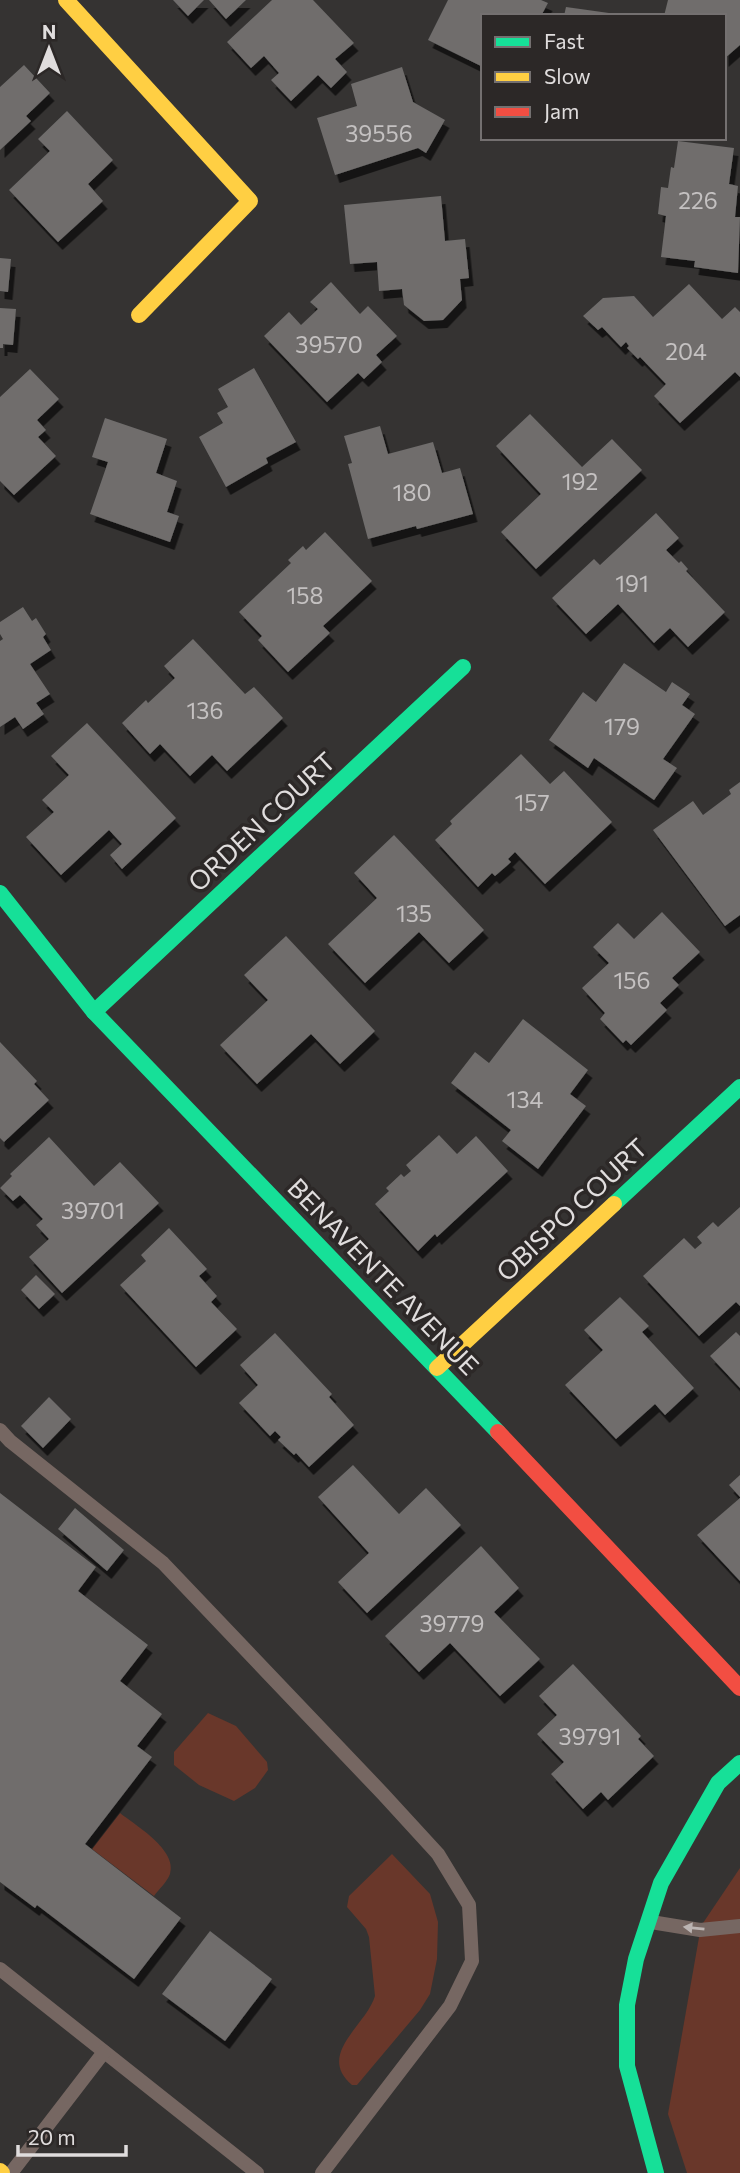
<svg xmlns="http://www.w3.org/2000/svg" width="740" height="2173" viewBox="0 0 740 2173" font-family="Commissioner,sans-serif">
  <defs>
    <filter id="shadow"><feDropShadow dx="4.5" dy="8" stdDeviation="0" flood-color="#0009"/></filter>
  </defs>
  <rect width="100%" height="100%" fill="#353332"/>
  <g fill="#69372a">
    <polygon points="208,1713 236,1726 267,1762 268,1770 255,1788 234,1801 199,1785 174,1765 174,1752"/>
    <path d="M120,1813C135,1825 178,1850 170,1874C167,1882 159,1889 154,1896L92,1849Z"/>
    <path d="M392,1854L430,1894L438,1922L437,1959L430,1994L420,2010L357,2085H352C316,2054 366,2026 375,1996L369,1937L366,1929L347,1907L349,1896Z"/>
    <polygon points="740,1868 740,2173 687,2173 668,2114 701,1926"/>
  </g>
  <g fill="#6f6d6c" filter="url(#shadow)">
    <polygon points="173,0 204,0 188,16"/>
    <polygon points="209,0 246,0 226,19"/>
    <polygon points="272,0 313,0 354,43 335,59 347,72 331,88 318,75 291,101 271,80 279,73 264,56 251,68 227,42"/>
    <polygon points="448,0 541,0 548,3 541,16 483,16 483,67 428,40"/>
    <polygon points="668,0 740,0 740,45 724,59 724,16 664,16"/>
    <polygon points="566,7 616,14 616,16 564,16"/>
    <polygon points="24,65 50,93 26,116 31,121 0,150 0,87"/>
    <polygon points="402,67 413,102 445,120 426,153 418,148 335,175 317,118 357,106 351,84"/>
    <polygon points="67,111 113,160 88,184 103,201 58,242 9,190 50,151 38,139"/>
    <polygon points="678,141 734,148 729,184 738,186 735,217 740,217 738,273 694,267 695,261 661,257 666,216 658,214 661,187 668,188 671,167 674,168"/>
    <polygon points="441,196 445,241 465,239 469,278 460,279 462,300 443,320 424,321 404,305 402,289 379,291 377,262 350,264 344,205"/>
    <polygon points="0,258 11,259 8,292 0,291"/>
    <polygon points="331,282 360,314 368,306 397,336 376,355 382,362 364,379 358,373 327,402 264,336 289,312 301,325 318,309 310,302"/>
    <polygon points="689,284 722,319 735,307 740,312 740,377 735,372 680,423 654,396 666,384 640,357 638,359 627,348 629,346 626,342 621,347 602,327 598,330 583,316 603,298 634,296 653,317"/>
    <polygon points="0,308 16,309 13,345 3,344 3,348 0,348"/>
    <polygon points="254,368 296,442 266,458 268,463 226,487 199,437 223,423 217,413 228,407 218,389"/>
    <polygon points="30,369 59,399 37,420 46,430 38,437 56,456 14,495 0,481 0,397"/>
    <polygon points="530,414 582,467 612,439 642,470 536,569 501,532 541,494 496,446"/>
    <polygon points="105,418 167,439 156,473 177,481 167,512 179,516 170,542 90,514 108,462 92,457"/>
    <polygon points="380,426 388,454 433,442 442,473 460,468 473,514 417,529 416,526 368,539 348,464 352,463 344,436"/>
    <polygon points="656,513 679,538 666,550 679,563 681,561 688,569 686,571 725,612 688,647 670,628 654,643 618,604 586,634 552,598 594,559 600,565"/>
    <polygon points="325,532 372,581 323,626 330,633 288,672 258,640 262,636 239,612 291,563 288,560 303,546 306,550"/>
    <polygon points="23,607 32,621 36,618 46,634 43,637 51,650 30,664 50,694 36,703 44,714 23,729 15,717 0,727 0,641 3,639 0,634 0,622"/>
    <polygon points="193,639 245,694 254,687 283,718 227,771 212,755 190,776 160,744 150,754 122,723 146,700 148,703 175,678 164,666"/>
    <polygon points="624,663 666,692 672,682 690,694 682,705 695,714 663,759 677,768 654,800 594,758 588,768 549,740 583,692 596,702"/>
    <polygon points="87,723 176,818 122,869 110,855 122,844 109,830 61,875 26,837 54,812 42,800 69,775 51,756"/>
    <polygon points="521,754 550,784 564,771 612,822 545,884 515,852 508,859 511,862 495,876 492,873 478,887 435,840 452,824 450,821"/>
    <polygon points="740,782 740,915 725,926 653,830 693,801 703,815 731,794 729,790"/>
    <polygon points="394,835 484,930 449,963 419,932 365,983 328,944 377,898 354,873"/>
    <polygon points="662,912 700,952 672,978 679,985 660,1003 667,1010 631,1045 626,1040 623,1043 600,1019 605,1013 582,988 609,963 593,947 618,923 634,939"/>
    <polygon points="286,936 375,1031 340,1064 311,1034 257,1084 220,1045 268,1000 244,975"/>
    <polygon points="523,1019 588,1070 570,1094 586,1106 538,1169 502,1141 511,1130 451,1083 475,1052 489,1063"/>
    <polygon points="0,1042 37,1081 34,1084 49,1100 4,1142 0,1138"/>
    <polygon points="439,1135 457,1154 476,1136 508,1171 437,1237 435,1234 418,1251 375,1204 389,1191 386,1188 401,1174 404,1177 411,1171 406,1165"/>
    <polygon points="49,1137 94,1186 120,1162 159,1203 62,1293 29,1257 49,1239 36,1225 43,1219 20,1195 13,1201 0,1188 12,1176 10,1174"/>
    <polygon points="740,1207 740,1306 736,1302 699,1336 643,1276 684,1238 695,1249 702,1243 697,1237 713,1222 718,1227"/>
    <polygon points="169,1228 207,1269 199,1276 217,1296 211,1302 237,1329 196,1367 120,1285 146,1261 141,1255"/>
    <polygon points="36,1275 55,1294 39,1309 21,1290"/>
    <polygon points="620,1297 649,1326 642,1332 694,1388 665,1415 655,1404 616,1439 565,1385 603,1350 584,1330"/>
    <polygon points="736,1332 740,1336 740,1388 710,1356"/>
    <polygon points="275,1333 332,1394 329,1397 354,1425 309,1467 296,1453 294,1455 278,1440 281,1437 275,1431 270,1436 239,1403 258,1385 240,1365"/>
    <polygon points="49,1397 71,1419 43,1448 21,1426"/>
    <polygon points="353,1465 399,1514 426,1488 461,1525 367,1613 338,1582 369,1553 318,1497"/>
    <polygon points="740,1475 740,1497 729,1485"/>
    <polygon points="0,1493 96,1567 78,1591 148,1645 120,1681 162,1714 137,1746 152,1757 85,1844 181,1918 134,1979 37,1905 35,1908 0,1882"/>
    <polygon points="740,1498 740,1581 697,1535"/>
    <polygon points="75,1508 124,1550 107,1571 58,1529"/>
    <polygon points="481,1546 519,1588 494,1612 540,1659 500,1696 450,1643 419,1672 385,1636"/>
    <polygon points="573,1664 641,1736 638,1739 654,1756 608,1800 601,1792 583,1809 551,1774 564,1762 537,1734 557,1715 539,1696"/>
    <polygon points="210,1931 272,1979 225,2041 162,1994"/>
  </g>
  <g fill="none" stroke-linecap="round" stroke-linejoin="round">
    <g stroke="#766762" stroke-width="14">
      <polyline points="0,1430 10,1441 163,1563 383,1794 438,1854 469,1905 472,1961 450,2006 322,2173"/>
      <polyline points="651,1922 700,1930 740,1926"/>
      <polyline points="0,1969 257,2173"/>
      <polyline points="11,2173 104,2052"/>
    </g>
    <g stroke="#16e098" stroke-width="16">
      <polyline points="0,893 94,1012 498,1432"/>
      <polyline points="94,1012 463,667"/>
      <polyline points="614,1204 740,1087"/>
      <polyline points="656,2173 627,2066 627,2005 636,1959 661,1883 718,1783 740,1763"/>
    </g>
    <g stroke="#ffcf43" stroke-width="16">
      <polyline points="66,0 250,201 139,315"/>
      <polyline points="437,1368 614,1204"/>
      <polyline points="0,2171 2,2173"/>
    </g>
    <polyline stroke="#f24e42" stroke-width="16" points="498,1432 740,1688"/>
  </g>
  <defs><path id="oneway-solid" d="M-6-.8H1V-3.2L6.5 0L1 3.2V.8H-6Z" transform="scale(1.75)"/></defs>
  <use fill="#bbb4b2" href="#oneway-solid" transform="translate(694 1928) rotate(-174)"/>
  <g text-anchor="middle" stroke-width="7" stroke-linejoin="round" paint-order="stroke">
    <g font-size="23" fill="#c4c1c1">
      <text x="379" y="142">39556</text>
      <text x="698" y="209">226</text>
      <text x="329" y="353">39570</text>
      <text x="686" y="360">204</text>
      <text x="580" y="490">192</text>
      <text x="412" y="501">180</text>
      <text x="632" y="592">191</text>
      <text x="305" y="604">158</text>
      <text x="205" y="719">136</text>
      <text x="622" y="735">179</text>
      <text x="532" y="811">157</text>
      <text x="414" y="922">135</text>
      <text x="632" y="989">156</text>
      <text x="525" y="1108">134</text>
      <text x="93" y="1219">39701</text>
      <text x="452" y="1632">39779</text>
      <text x="590" y="1745">39791</text>
    </g>
    <g font-size="26" fill="#e0dddd" stroke="#2c2827">
      <text transform="translate(262 822) rotate(-43)" y="9">ORDEN COURT</text>
      <text transform="translate(572 1210) rotate(-43)" y="9">OBISPO COURT</text>
      <text transform="translate(383 1277) rotate(46)" y="9">BENAVENTE AVENUE</text>
    </g>
  </g>
  <rect x="481" y="14" width="245" height="126" fill="#2c2827" stroke="#747070" stroke-width="2"/>
  <rect x="495" y="37" width="35" height="10" fill="#16e098" stroke="#747070" stroke-width="2"/>
  <text x="544" y="49" font-size="21" fill="#e0dddd">Fast</text>
  <rect x="495" y="72" width="35" height="10" fill="#ffcf43" stroke="#747070" stroke-width="2"/>
  <text x="544" y="84" font-size="21" fill="#e0dddd">Slow</text>
  <rect x="495" y="107" width="35" height="10" fill="#f24e42" stroke="#747070" stroke-width="2"/>
  <text x="544" y="119" font-size="21" fill="#e0dddd">Jam</text>
  <g transform="translate(49 49)" stroke="#2c2827" stroke-width="5" paint-order="stroke">
  <path d="M0-5L12 26L0 18L-12 26Z" fill="#e0dddd"/>
  <text y="-10" font-size="19" font-weight="bold" text-anchor="middle" fill="#e0dddd">N</text>
  </g>
  <path d="M18 2145v10h108v-10" fill="none" stroke="#e0dddd" stroke-width="3.5"/>
  <text x="28" y="2145" font-size="21" fill="#e0dddd" stroke="#2c2827" stroke-width="5" paint-order="stroke">20 m</text>
</svg>
